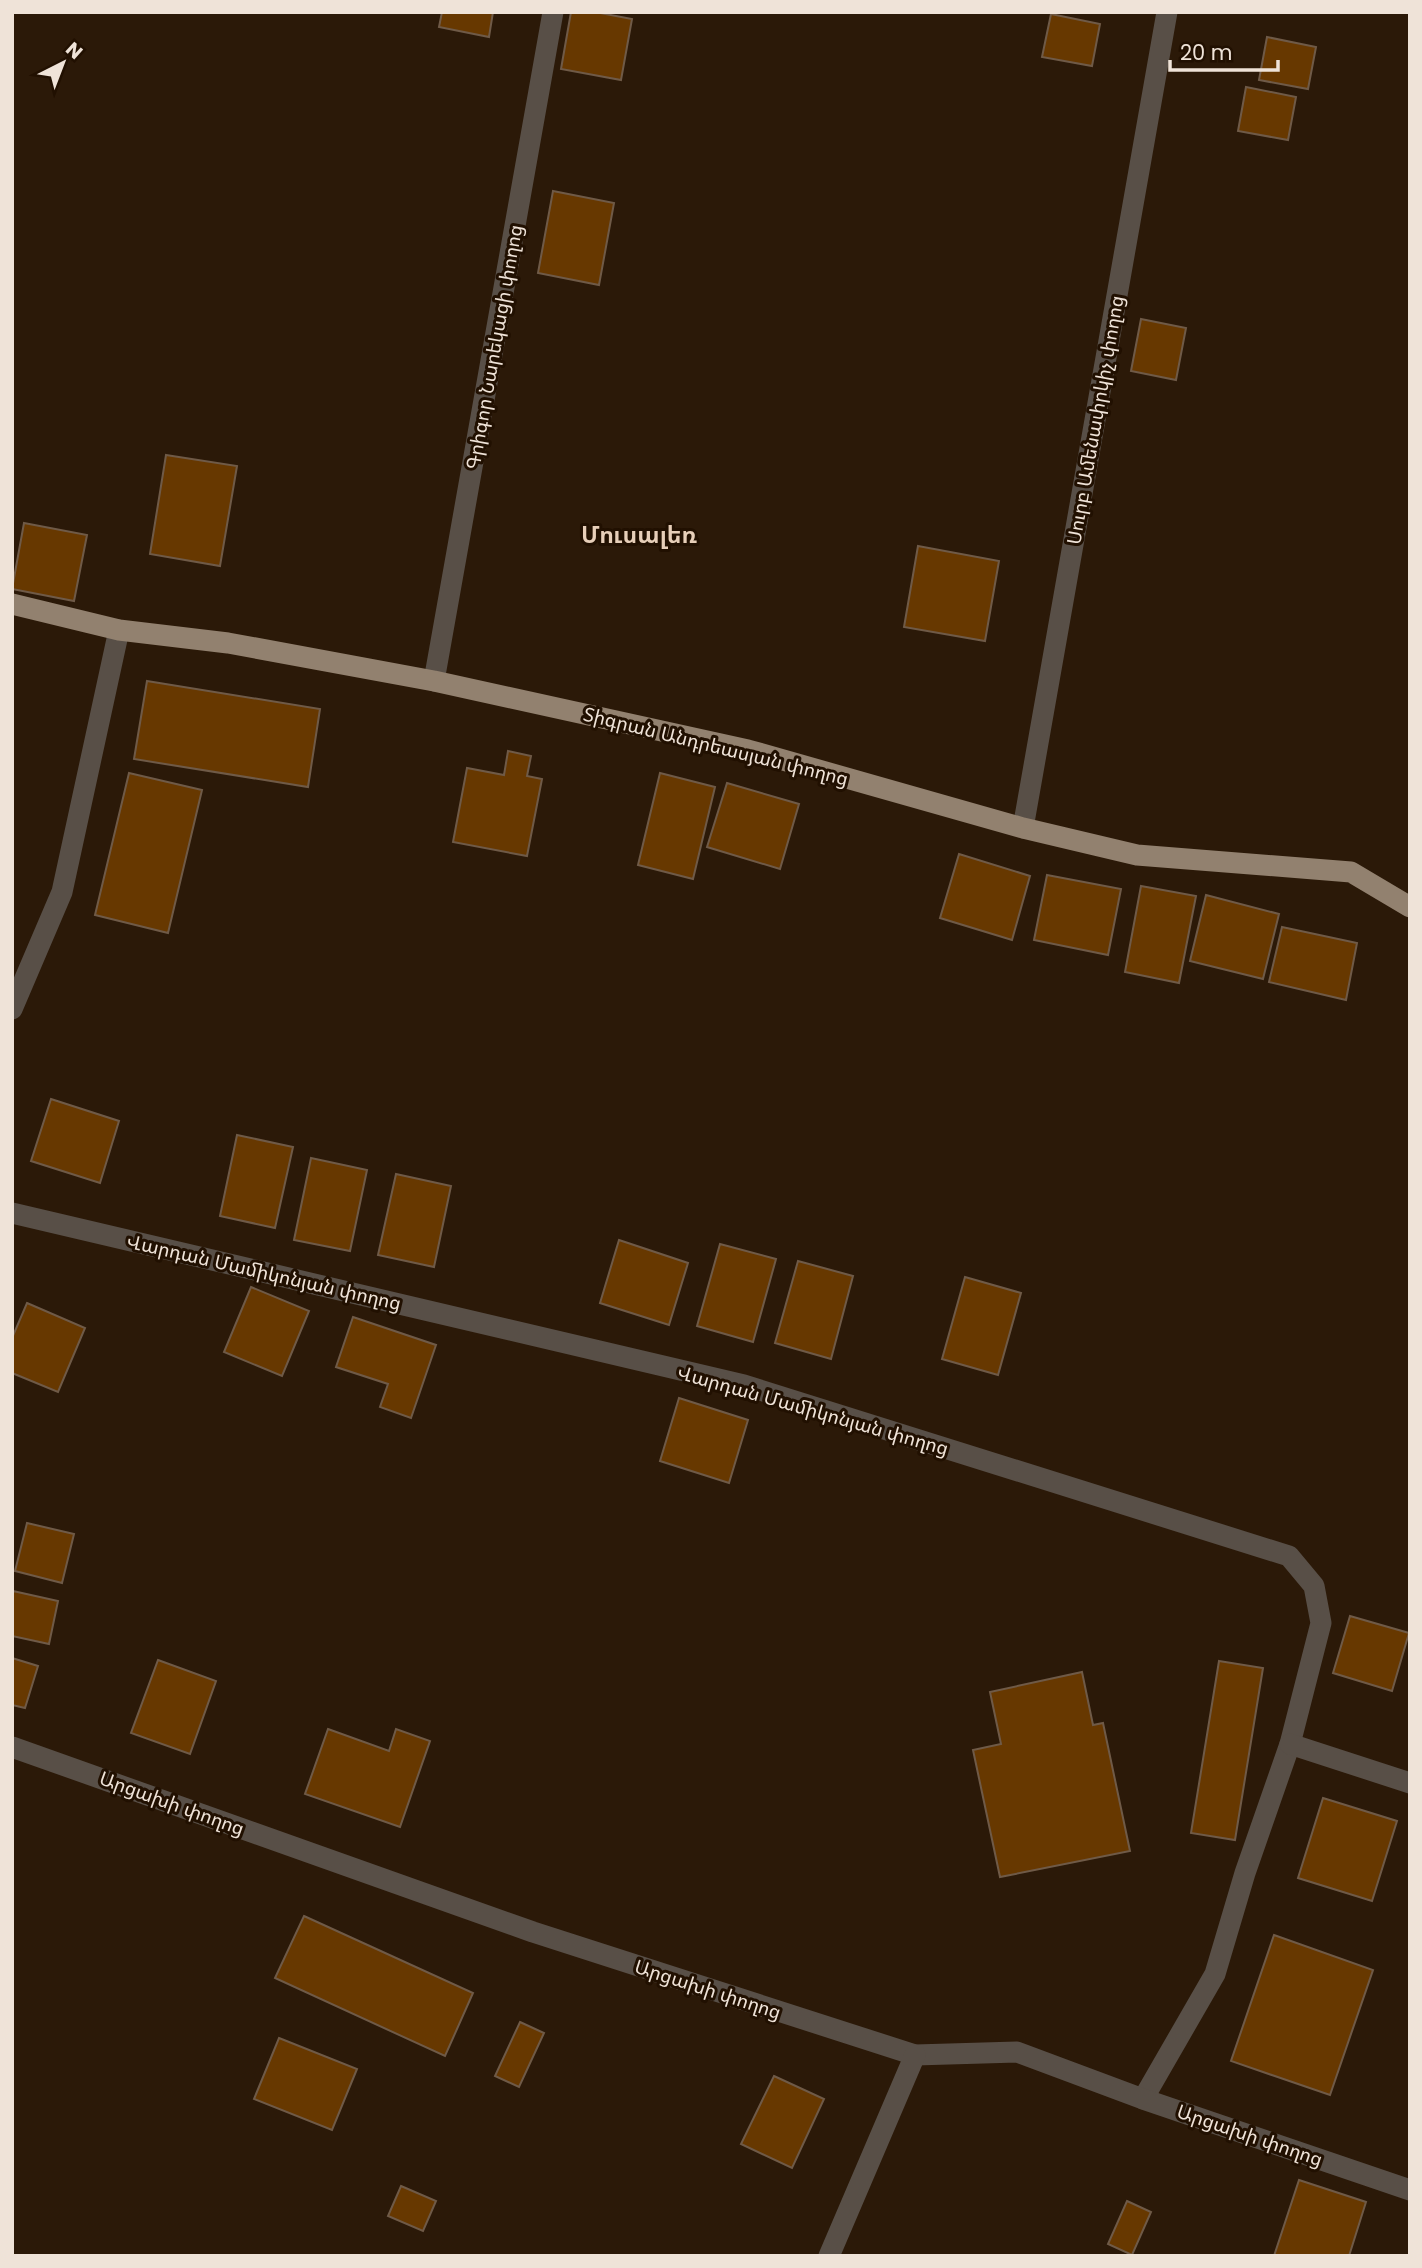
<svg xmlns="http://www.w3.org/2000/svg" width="1422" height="2268" viewBox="0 0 1422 2268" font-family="Poppins,'Noto Sans Armenian',sans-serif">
  <rect width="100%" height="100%" fill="#2b1908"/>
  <g fill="#673800" stroke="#6f5a47" stroke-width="2">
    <polygon points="442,12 493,12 489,37 439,27"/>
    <polygon points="571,12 595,12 632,19 621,80 561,69"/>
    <polygon points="1051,14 1100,24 1092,66 1042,57"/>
    <polygon points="1267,37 1316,47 1308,89 1259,80"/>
    <polygon points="1246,87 1296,97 1288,140 1238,131"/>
    <polygon points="553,191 614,203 599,285 538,273"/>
    <polygon points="1141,319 1186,328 1176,380 1131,371"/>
    <polygon points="166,455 237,466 220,566 150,554"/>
    <polygon points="24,523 87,535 74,601 12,589"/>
    <polygon points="918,546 999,561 985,641 904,627"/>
    <polygon points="147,681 320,709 308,787 134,759"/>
    <polygon points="508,751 531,756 527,776 542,779 527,856 453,842 467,768 504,775"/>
    <polygon points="129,773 202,790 168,933 95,915"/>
    <polygon points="660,773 715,787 693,879 638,865"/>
    <polygon points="727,783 799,804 780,869 707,847"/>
    <polygon points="959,854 1030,876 1012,940 940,918"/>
    <polygon points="1047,875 1121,889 1108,955 1034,940"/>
    <polygon points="1141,886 1196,896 1179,983 1125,972"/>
    <polygon points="1206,895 1279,914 1263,979 1190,961"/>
    <polygon points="1282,927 1357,943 1346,1000 1269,982"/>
    <polygon points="51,1099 119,1121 100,1183 31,1161"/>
    <polygon points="237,1135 293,1147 275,1228 220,1216"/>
    <polygon points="311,1158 367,1170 350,1251 294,1240"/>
    <polygon points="396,1174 451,1186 434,1267 378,1255"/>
    <polygon points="619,1240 688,1263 669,1325 600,1303"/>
    <polygon points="720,1244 776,1259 753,1342 697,1326"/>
    <polygon points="798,1261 853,1276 831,1359 775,1343"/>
    <polygon points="965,1277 1021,1293 998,1375 942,1359"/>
    <polygon points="251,1287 309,1311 282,1376 224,1352"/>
    <polygon points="27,1303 85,1328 58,1392 12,1373 12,1338"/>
    <polygon points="353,1317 436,1345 411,1418 380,1407 388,1384 336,1367"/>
    <polygon points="679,1398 748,1420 729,1483 660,1461"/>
    <polygon points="27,1523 74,1534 62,1583 15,1571"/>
    <polygon points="13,1591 58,1601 49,1644 12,1636"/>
    <polygon points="1350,1616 1409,1633 1392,1691 1333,1673"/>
    <polygon points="12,1658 38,1666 25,1708 12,1705"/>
    <polygon points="158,1660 216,1681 190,1754 131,1733"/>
    <polygon points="1219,1661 1263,1668 1235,1840 1191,1833"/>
    <polygon points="1082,1672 1093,1725 1103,1723 1130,1851 1000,1877 973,1750 1001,1744 990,1692"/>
    <polygon points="328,1729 389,1751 396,1729 430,1741 400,1827 305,1794"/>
    <polygon points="1323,1798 1397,1821 1372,1901 1298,1878"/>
    <polygon points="304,1916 473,1993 445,2056 275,1978"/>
    <polygon points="1274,1935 1373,1970 1330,2095 1231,2061"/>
    <polygon points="520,2022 544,2033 519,2087 495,2076"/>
    <polygon points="279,2038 357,2069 332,2130 254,2099"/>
    <polygon points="774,2076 824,2099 792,2168 741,2144"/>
    <polygon points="1299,2180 1366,2202 1349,2256 1274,2256"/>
    <polygon points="401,2186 436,2201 423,2231 388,2216"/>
    <polygon points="1127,2201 1151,2212 1132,2255 1108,2244"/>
  </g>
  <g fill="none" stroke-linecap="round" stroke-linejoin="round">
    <g stroke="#584f47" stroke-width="21">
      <polyline points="434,681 553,12"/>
      <polyline points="1023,828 1167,12"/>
      <polyline points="12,1009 62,892 119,630"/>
      <polyline points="12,1213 744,1385 1289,1556 1314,1586 1321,1623 1290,1744 1245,1873 1215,1974 1143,2099"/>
      <polyline points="1290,1744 1410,1783"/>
      <polyline points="12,1747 533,1932 915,2055 1017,2052 1143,2099 1410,2190"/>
      <polyline points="829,2256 915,2055"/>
    </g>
    <polyline stroke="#92816f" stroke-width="21" points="12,604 119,630 228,643 434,681 748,750 1023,828 1137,855 1351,872 1410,907"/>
  </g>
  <g text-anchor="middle" stroke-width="6" stroke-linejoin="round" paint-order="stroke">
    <g font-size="19" fill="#efe3d8" stroke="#211001">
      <text transform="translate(494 347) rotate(-80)" y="7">Գրիգոր Նարեկացի փողոց</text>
      <text transform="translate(1095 420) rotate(-80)" y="7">Սուրբ Ամենափրկիչ փողոց</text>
      <text transform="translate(716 746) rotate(14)" y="7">Տիգրան Անդրեասյան փողոց</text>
      <text transform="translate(264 1272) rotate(13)" y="7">Վարդան Մամիկոնյան փողոց</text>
      <text transform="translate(813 1410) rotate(16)" y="7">Վարդան Մամիկոնյան փողոց</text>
      <text transform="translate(172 1803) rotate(20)" y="7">Արցախի փողոց</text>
      <text transform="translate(708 1989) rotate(18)" y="7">Արցախի փողոց</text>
      <text transform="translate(1250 2135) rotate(19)" y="7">Արցախի փողոց</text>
    </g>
    <g font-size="23" font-weight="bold" fill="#e7cfb9" stroke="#211001">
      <text x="639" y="543">Մուսալեռ</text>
    </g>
  </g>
  <rect width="1422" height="2268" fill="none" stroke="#efe3d8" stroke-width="28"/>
  <g transform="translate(63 63) rotate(42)" stroke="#211001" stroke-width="5" paint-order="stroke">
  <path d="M0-5L12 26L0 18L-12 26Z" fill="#efe3d8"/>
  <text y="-10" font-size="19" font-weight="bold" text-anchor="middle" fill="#efe3d8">N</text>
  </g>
  <path d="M1170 60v10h108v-10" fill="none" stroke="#efe3d8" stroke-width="3.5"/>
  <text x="1180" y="60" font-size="21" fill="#efe3d8" stroke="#211001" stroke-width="5" paint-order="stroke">20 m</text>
</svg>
